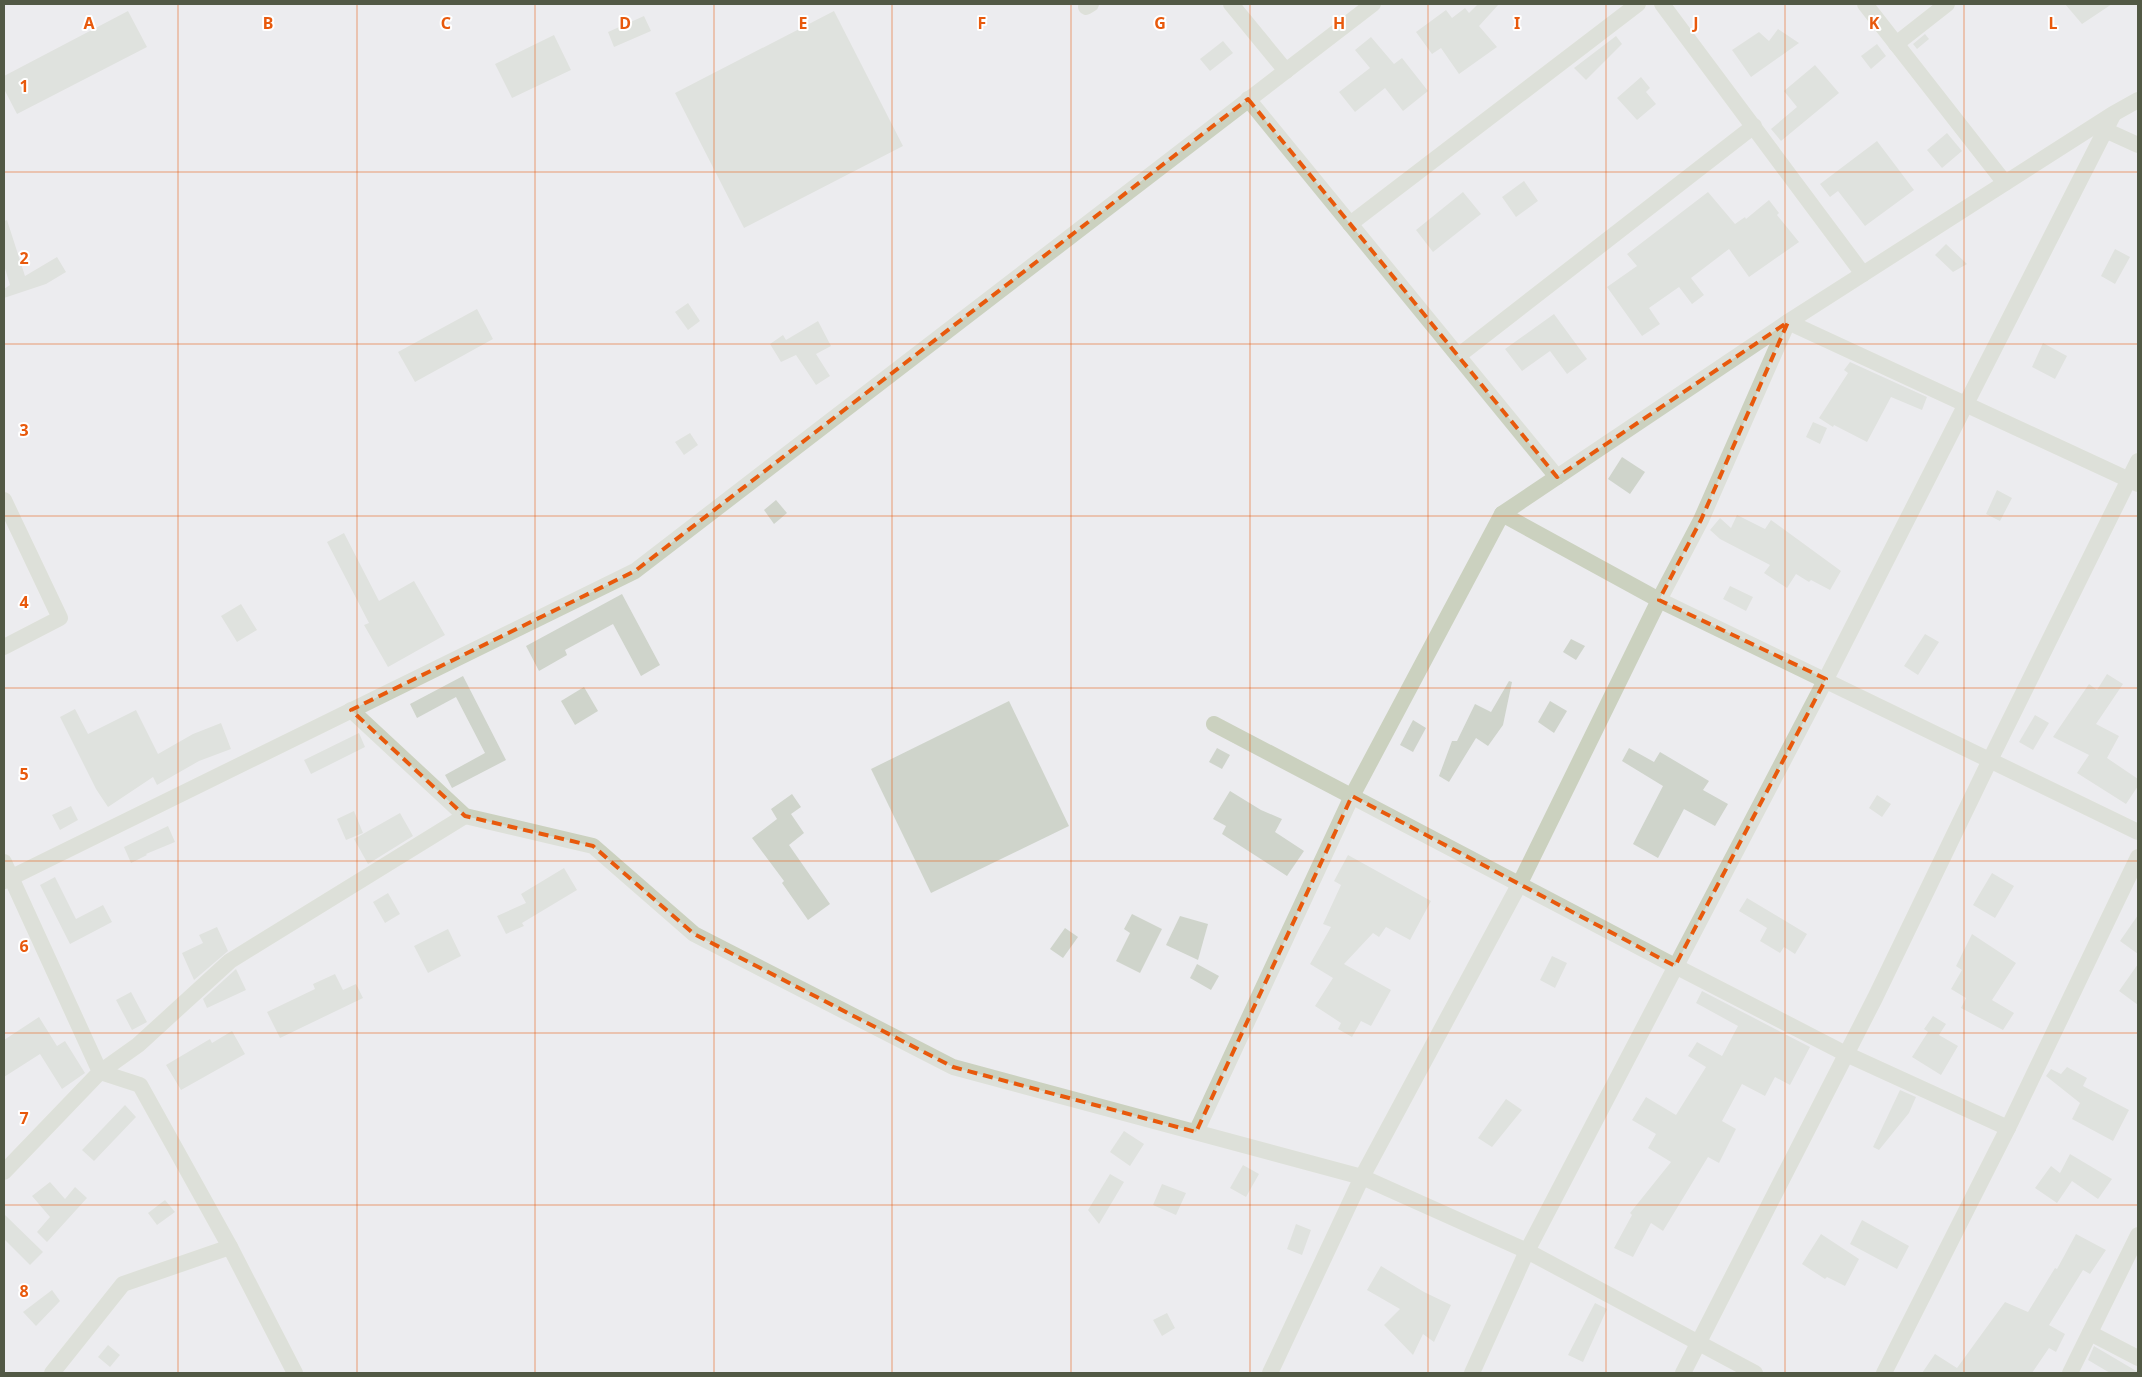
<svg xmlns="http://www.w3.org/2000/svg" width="2142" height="1377" viewBox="0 0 2142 1377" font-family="'Noto Sans',sans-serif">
  <rect width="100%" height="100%" fill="#ececef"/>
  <g fill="#cfd4cb">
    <polygon points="1478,4 1499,4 1479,26 1497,47 1459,74 1441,48 1432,54 1416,32 1446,10 1452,18 1465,8 1469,13"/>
    <polygon points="2065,4 2112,4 2082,24"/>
    <polygon points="128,11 147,47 17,114 4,89 4,76"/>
    <polygon points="834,11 903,146 744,228 675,93"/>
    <polygon points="644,16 651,31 614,47 608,32"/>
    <polygon points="1778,29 1799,43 1751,77 1732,50 1759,32 1769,41"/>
    <polygon points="1925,34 1929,39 1917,49 1913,44"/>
    <polygon points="554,35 571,70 512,98 495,64"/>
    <polygon points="1616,36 1622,44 1586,80 1574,68"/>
    <polygon points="1371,37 1394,64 1402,58 1428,91 1403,111 1385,88 1355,112 1339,92 1370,68 1355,50"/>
    <polygon points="1223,41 1233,53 1210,71 1200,59"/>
    <polygon points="1877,44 1886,56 1871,69 1861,56"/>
    <polygon points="1815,65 1839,93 1781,141 1771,129 1797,107 1784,91"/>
    <polygon points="1641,77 1650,88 1646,92 1656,104 1637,120 1617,98"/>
    <polygon points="1947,133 1962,151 1942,168 1927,150"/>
    <polygon points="1877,141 1914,190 1865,226 1838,191 1830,197 1820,184"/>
    <polygon points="1524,181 1538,201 1516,217 1502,197"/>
    <polygon points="1463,192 1481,214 1433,252 1416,230"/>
    <polygon points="1708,192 1735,224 1745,217 1746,219 1769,200 1779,213 1777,215 1799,242 1749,277 1729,249 1691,278 1704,295 1692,304 1679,287 1649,308 1660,324 1642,336 1607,287 1637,266 1627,254"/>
    <polygon points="7,220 25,276 57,257 66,272 46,284 4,298 4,289 10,285 4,265 4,221"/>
    <polygon points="1946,244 1967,264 1953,272 1935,255"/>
    <polygon points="2115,249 2130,257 2115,284 2101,276"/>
    <polygon points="688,303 700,321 688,330 675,312"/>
    <polygon points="477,309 493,339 415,382 398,352"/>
    <polygon points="1554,314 1587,359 1567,374 1550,351 1522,371 1505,349"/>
    <polygon points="818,321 831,346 816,354 830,376 816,385 796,355 781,362 770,344 783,335 786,340"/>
    <polygon points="2043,343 2067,356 2055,379 2032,367"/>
    <polygon points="1850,362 1927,397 1922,410 1891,397 1867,442 1834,425 1833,427 1819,418 1848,373 1844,370"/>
    <polygon points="1813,422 1827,428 1820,444 1806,437"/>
    <polygon points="690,433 698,445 684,455 675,442"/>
    <polygon points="1622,457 1645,472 1630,494 1608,479"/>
    <polygon points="1997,490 2012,498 2000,521 1986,514"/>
    <polygon points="776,500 787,513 774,524 764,510"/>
    <polygon points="1737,515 1765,529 1771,520 1841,571 1830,590 1811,580 1809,582 1796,574 1787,588 1764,573 1770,565 1720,539 1710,530 1720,518 1731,528"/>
    <polygon points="344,533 379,601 414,581 445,635 388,667 364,625 369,623 327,542"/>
    <polygon points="1730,586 1753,597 1746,611 1723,599"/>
    <polygon points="622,594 660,665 641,676 613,624 565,650 567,655 539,671 526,646"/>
    <polygon points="241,604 257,630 237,642 221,616"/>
    <polygon points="1925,634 1939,642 1918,675 1904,666"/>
    <polygon points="1571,639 1585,646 1576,660 1563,652"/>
    <polygon points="2107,674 2123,684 2096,724 2119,736 2107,758 2138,779 2138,786 2126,804 2077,773 2089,755 2053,737 2089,684 2097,690"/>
    <polygon points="463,676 506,760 452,788 445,775 485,753 456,697 417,718 410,704"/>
    <polygon points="1509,681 1512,682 1503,725 1488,746 1476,738 1449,782 1439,776 1452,741 1457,741 1475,704 1491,712"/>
    <polygon points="584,687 598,711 575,725 561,701"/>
    <polygon points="1009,701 1069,826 931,893 871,769"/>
    <polygon points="1550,701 1567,711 1554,733 1538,722"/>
    <polygon points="75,709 88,734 136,710 158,754 193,734 221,723 231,749 199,761 157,785 153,777 108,807 96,789 60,717"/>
    <polygon points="2035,715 2049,723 2033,750 2019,742"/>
    <polygon points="1413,720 1426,728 1413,752 1400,745"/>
    <polygon points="359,733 365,747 311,774 304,760"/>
    <polygon points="1217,748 1230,755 1222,769 1209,762"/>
    <polygon points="1629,748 1654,762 1660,752 1709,781 1703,790 1728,804 1715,826 1684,809 1658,858 1633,844 1663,786 1622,761"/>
    <polygon points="1230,791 1261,810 1282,819 1275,832 1304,851 1287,876 1222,834 1226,826 1213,819"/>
    <polygon points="792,794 801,807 791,814 804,833 789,845 830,904 808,920 782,883 784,881 752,838 777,819 771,809"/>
    <polygon points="1877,795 1891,804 1882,817 1869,808"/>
    <polygon points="71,806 78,820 60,830 52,815"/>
    <polygon points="354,811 363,833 346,840 337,819"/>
    <polygon points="400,813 413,836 368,864 354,839"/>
    <polygon points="168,826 175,842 146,854 147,855 131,863 124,847"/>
    <polygon points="1348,855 1431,901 1410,940 1386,927 1379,937 1373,933 1344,964 1391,990 1371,1026 1361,1021 1352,1037 1338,1029 1341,1023 1315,1006 1333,978 1310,964 1331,927 1323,924 1341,885 1334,881"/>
    <polygon points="564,868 577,890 522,923 524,926 506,934 497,916 526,903 521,894"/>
    <polygon points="1992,873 2014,886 1995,918 1973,905"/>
    <polygon points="55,877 76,919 103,905 112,922 70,944 40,885"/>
    <polygon points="388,893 400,914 385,923 373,902"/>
    <polygon points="1747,898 1807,934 1795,954 1784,947 1780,953 1760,941 1767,928 1739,911"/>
    <polygon points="1132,914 1162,929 1140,973 1116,961 1130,933 1124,929"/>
    <polygon points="2138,915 2138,954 2120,941"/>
    <polygon points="1180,916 1208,924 1198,960 1166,945"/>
    <polygon points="217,927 228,951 194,980 182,953 203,943 199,935"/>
    <polygon points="1065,928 1078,937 1063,958 1050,949"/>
    <polygon points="448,929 461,956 428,973 414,946"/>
    <polygon points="1972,934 2016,963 1992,1000 2014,1013 2003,1030 1961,1008 1966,998 1951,989 1962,970 1956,966"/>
    <polygon points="1552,956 1567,963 1555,988 1540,980"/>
    <polygon points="1197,964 1219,976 1211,990 1190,978"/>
    <polygon points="2138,964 2138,1005 2119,991"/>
    <polygon points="236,969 246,990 207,1008 203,999"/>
    <polygon points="335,974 343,990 356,984 363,998 280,1038 267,1012 315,989 313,984"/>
    <polygon points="1702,991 1810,1047 1790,1085 1775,1077 1765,1096 1742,1084 1722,1121 1736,1129 1719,1163 1708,1157 1663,1231 1651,1223 1633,1257 1614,1248 1632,1215 1630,1213 1671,1162 1648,1148 1656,1134 1632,1120 1646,1097 1676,1115 1706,1067 1688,1056 1697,1042 1722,1056 1738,1026 1696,1003"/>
    <polygon points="131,992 147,1022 132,1030 116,1000"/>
    <polygon points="1933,1016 1946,1024 1939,1035 1958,1046 1941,1075 1912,1057 1928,1032 1924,1029"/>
    <polygon points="39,1017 57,1046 65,1041 85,1073 62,1089 40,1054 4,1077 4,1040"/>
    <polygon points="232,1031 245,1054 181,1090 166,1065 210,1039 212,1043"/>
    <polygon points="2067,1067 2087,1078 2083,1086 2129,1110 2113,1141 2072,1119 2080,1103 2046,1076 2051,1069 2061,1074"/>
    <polygon points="1900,1090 1916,1097 1909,1113 1879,1150 1873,1147"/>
    <polygon points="1506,1099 1522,1110 1492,1147 1478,1138"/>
    <polygon points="125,1105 136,1117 94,1161 82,1150"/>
    <polygon points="1124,1131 1144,1144 1130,1166 1110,1152"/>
    <polygon points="2070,1154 2112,1179 2098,1199 2072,1181 2057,1203 2035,1188 2051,1166 2060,1173"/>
    <polygon points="1243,1165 1259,1174 1246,1197 1230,1188"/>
    <polygon points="1110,1174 1124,1182 1099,1224 1088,1210"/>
    <polygon points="50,1182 65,1199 75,1187 87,1198 47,1242 37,1232 50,1217 32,1196"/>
    <polygon points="1162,1184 1186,1193 1176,1215 1153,1205"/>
    <polygon points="165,1200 175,1212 157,1225 148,1213"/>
    <polygon points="4,1214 43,1252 30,1265 4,1239"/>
    <polygon points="1862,1220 1909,1246 1897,1269 1850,1244"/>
    <polygon points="1296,1224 1311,1230 1302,1255 1287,1249"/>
    <polygon points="1821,1234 1859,1259 1845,1286 1827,1277 1825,1279 1802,1264"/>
    <polygon points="2076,1234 2106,1250 2090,1274 2083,1270 2049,1325 2065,1334 2056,1352 2049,1348 2032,1373 1922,1373 1935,1354 1957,1368 2005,1302 2028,1312 2055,1268 2057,1269"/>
    <polygon points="1381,1266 1424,1292 1451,1305 1434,1342 1423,1334 1413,1355 1384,1325 1400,1309 1367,1290"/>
    <polygon points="52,1290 60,1301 36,1326 23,1312"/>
    <polygon points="1595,1303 1607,1309 1583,1362 1568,1355"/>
    <polygon points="1167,1313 1175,1328 1162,1336 1153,1320"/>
    <polygon points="108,1345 120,1355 110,1367 98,1357"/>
    <polygon points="2094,1346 2138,1372 2138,1373 2110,1373 2088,1360"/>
  </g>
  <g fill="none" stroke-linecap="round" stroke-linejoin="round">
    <g stroke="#cbd1bf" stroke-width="16">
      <polyline points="1231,4 1286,71"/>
      <polyline points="1662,4 1863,274"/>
      <polyline points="1865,4 2005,183"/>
      <polyline points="1086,7 1091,4"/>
      <polyline points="1896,44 1947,4"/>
      <polyline points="1248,99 1557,477"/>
      <polyline points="2105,130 2138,145"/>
      <polyline points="1350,224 1638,4"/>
      <polyline points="1458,356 1754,126"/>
      <polyline points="4,500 60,618 4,647"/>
      <polyline points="1502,514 1659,600 2138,832"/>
      <polyline points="351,710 465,816 593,846 694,934 953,1067 1362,1177 1527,1251 1755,1373"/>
      <polyline points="1214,724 1675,966 1846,1054 2008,1128"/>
      <polyline points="4,862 100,1072 4,1172"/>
      <polyline points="4,881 635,571 1373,4"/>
      <polyline points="1196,1132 1352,796 1502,514 1788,322 2113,114 2138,100"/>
      <polyline points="2090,1333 2138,1358"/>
      <polyline points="52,1373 123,1284 230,1247"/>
      <polyline points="295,1373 230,1247 140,1085 100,1072 138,1045 230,961 465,816"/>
      <polyline points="1270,1373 1362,1177 1520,883 1659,600 1701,520 1788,322 2138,484"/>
      <polyline points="1472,1373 1527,1251 1826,679 2113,115"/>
      <polyline points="1683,1373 1875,998 1990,760 2138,461"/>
      <polyline points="1884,1373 2008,1128 2138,857"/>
      <polyline points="2070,1373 2138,1235"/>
    </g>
  </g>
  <path d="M0 0H2142V1377H0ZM1248,99L1557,477L1788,322L1701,520L1659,600L1826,679L1675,966L1352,796L1196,1132L953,1067L694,934L593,846L465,816L351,710L635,571Z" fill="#ececef" fill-opacity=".55" fill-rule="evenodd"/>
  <path fill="none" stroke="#e8590c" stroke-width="4" stroke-dasharray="10 6" stroke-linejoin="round" d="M1248,99L1557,477L1788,322L1701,520L1659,600L1826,679L1675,966L1352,796L1196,1132L953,1067L694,934L593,846L465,816L351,710L635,571Z"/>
  <path fill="none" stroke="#e8590c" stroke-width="1" stroke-opacity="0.55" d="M178,4V1373M357,4V1373M535,4V1373M714,4V1373M892,4V1373M1071,4V1373M1250,4V1373M1428,4V1373M1606,4V1373M1785,4V1373M1964,4V1373M4,172H2138M4,344H2138M4,516H2138M4,688H2138M4,861H2138M4,1033H2138M4,1205H2138"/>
  <g font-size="16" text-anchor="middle" font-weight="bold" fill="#e8590c" stroke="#fff" stroke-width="4" stroke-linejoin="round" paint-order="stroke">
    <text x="89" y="29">A</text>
    <text x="268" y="29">B</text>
    <text x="446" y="29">C</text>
    <text x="625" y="29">D</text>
    <text x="803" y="29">E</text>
    <text x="982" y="29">F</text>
    <text x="1160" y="29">G</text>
    <text x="1339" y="29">H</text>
    <text x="1517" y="29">I</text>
    <text x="1696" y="29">J</text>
    <text x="1874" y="29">K</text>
    <text x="2053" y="29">L</text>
    <text x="24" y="92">1</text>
    <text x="24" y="264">2</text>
    <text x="24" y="436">3</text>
    <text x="24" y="608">4</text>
    <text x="24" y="780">5</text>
    <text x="24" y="952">6</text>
    <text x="24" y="1124">7</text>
    <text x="24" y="1297">8</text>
  </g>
  <rect width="2142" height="1377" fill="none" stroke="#525945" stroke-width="10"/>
</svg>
